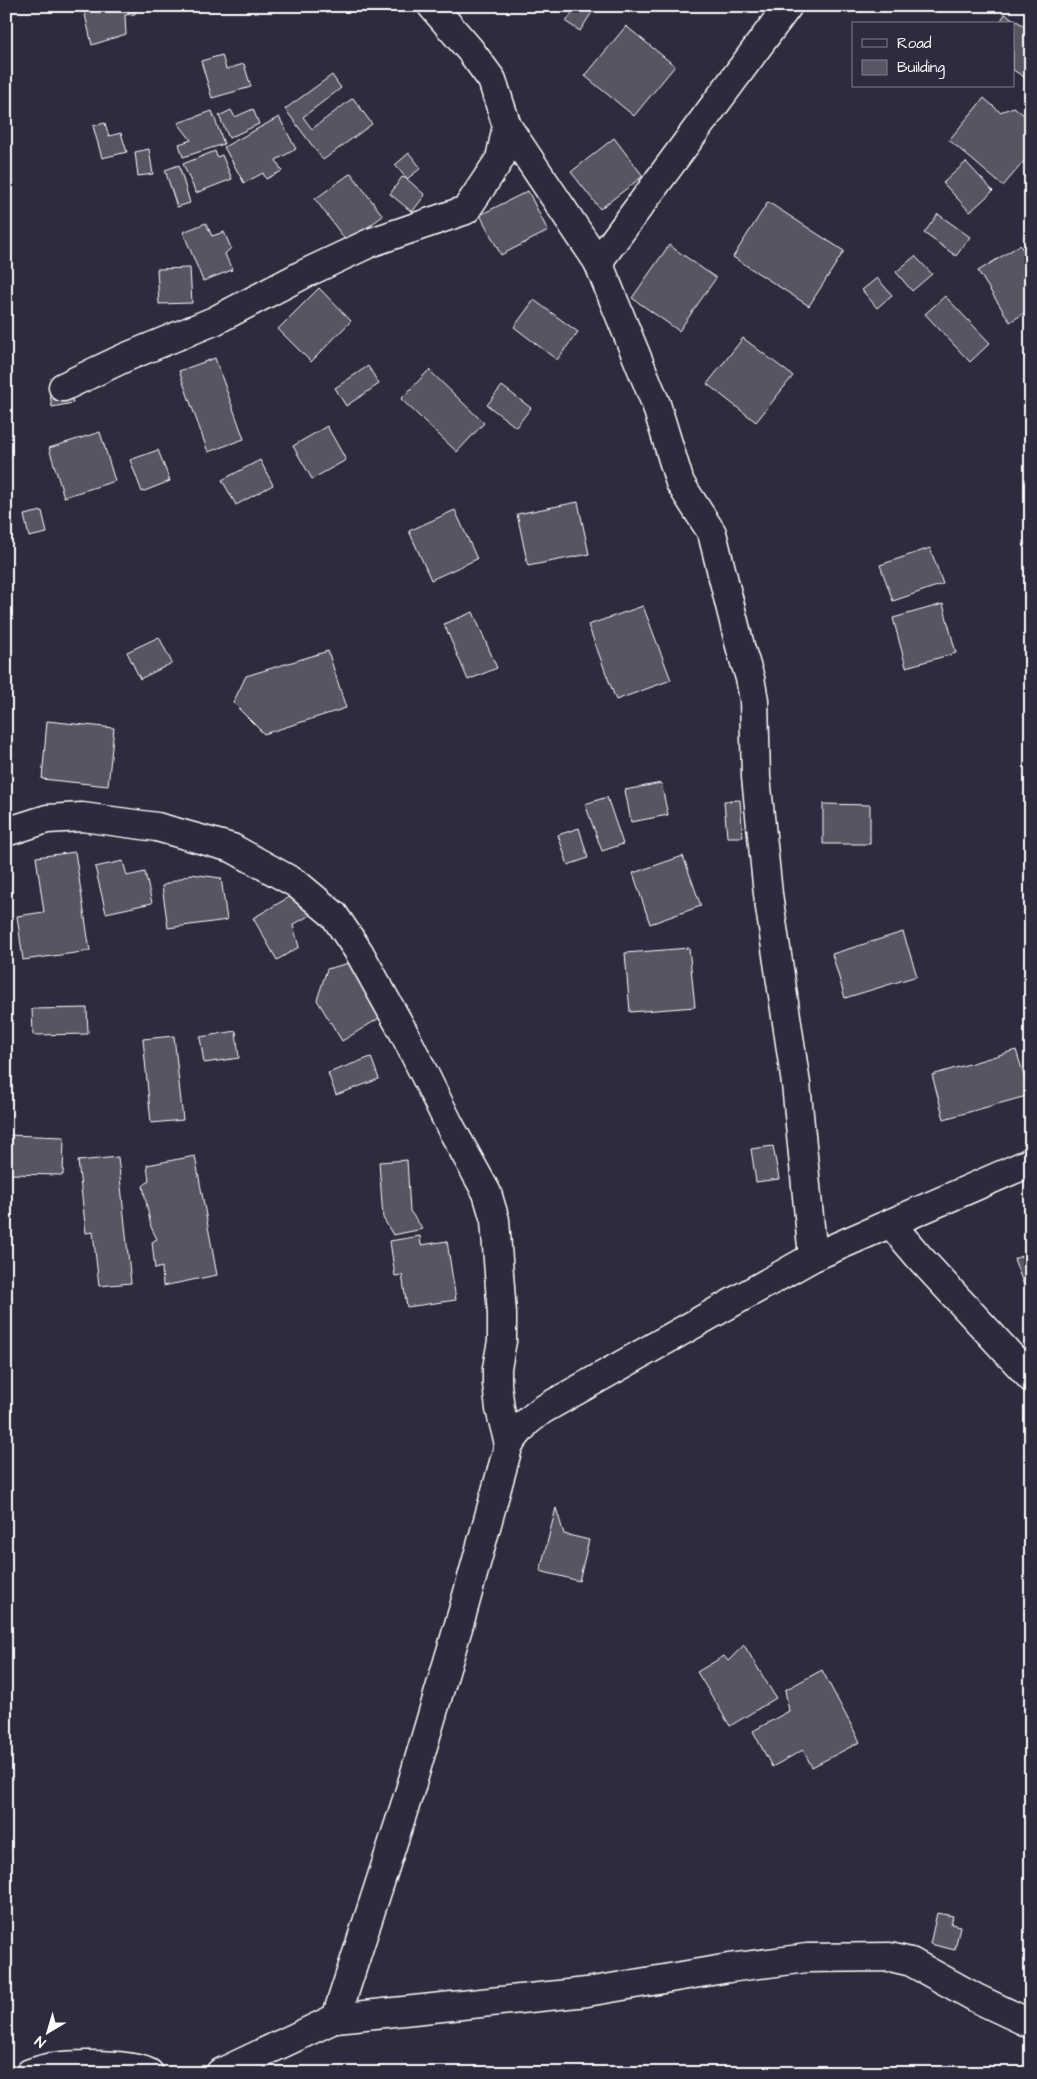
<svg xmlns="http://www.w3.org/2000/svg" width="1037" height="2079" viewBox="0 0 1037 2079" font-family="'Architects Daughter',sans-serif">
  <rect width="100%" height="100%" fill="#2f2a3d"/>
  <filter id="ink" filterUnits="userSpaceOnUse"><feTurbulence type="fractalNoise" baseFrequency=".02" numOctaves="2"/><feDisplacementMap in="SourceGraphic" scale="10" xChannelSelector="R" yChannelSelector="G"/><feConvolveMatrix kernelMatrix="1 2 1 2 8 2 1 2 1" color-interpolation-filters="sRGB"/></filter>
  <g filter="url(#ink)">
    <g fill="#595564" stroke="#fff">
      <polygon points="83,6 134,6 135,14 125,15 126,34 92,45"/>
      <polygon points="576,6 596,6 580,31 566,22"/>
      <polygon points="1005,14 1031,30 1031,78 1029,80 1013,70 1013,24 999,24"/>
      <polygon points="626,26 675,66 634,116 585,76"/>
      <polygon points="222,55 226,69 244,64 251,87 212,98 201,61"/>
      <polygon points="332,75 341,88 303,117 312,129 353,98 372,124 323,160 285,109"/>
      <polygon points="984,98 1000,112 1014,107 1030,120 1024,127 1031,133 1031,153 1003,186 949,140"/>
      <polygon points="253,109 259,124 229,138 219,116 231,110 235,117"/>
      <polygon points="212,111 224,144 183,157 179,144 191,140 178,123"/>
      <polygon points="279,117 296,149 276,160 282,171 266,179 263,173 244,183 224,147"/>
      <polygon points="105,123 109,136 121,133 127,152 102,158 93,126"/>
      <polygon points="614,138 643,176 600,209 571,172"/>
      <polygon points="149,149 153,174 138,176 135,152"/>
      <polygon points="215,151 217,157 222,155 232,179 196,193 183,164"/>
      <polygon points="409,153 421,168 407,179 395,165"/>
      <polygon points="966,162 993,191 970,212 943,183"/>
      <polygon points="179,165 190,203 177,207 165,170"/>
      <polygon points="351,173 383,216 347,242 315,199"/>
      <polygon points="402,177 407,179 425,195 412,212 390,194"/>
      <polygon points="528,191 548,231 501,255 480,215"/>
      <polygon points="768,202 844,251 809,306 733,257"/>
      <polygon points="938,214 970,237 956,256 924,233"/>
      <polygon points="206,223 212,236 224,232 231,248 225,254 232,270 203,281 183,232"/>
      <polygon points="669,245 716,278 679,331 632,298"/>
      <polygon points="1020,245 1031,262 1031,309 1010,322 978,271"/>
      <polygon points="915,256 932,274 912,291 896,272"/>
      <polygon points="190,268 192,303 159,304 157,269"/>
      <polygon points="877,278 892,295 877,308 862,290"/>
      <polygon points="319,288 351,321 311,362 278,329"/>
      <polygon points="945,296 990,343 970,362 925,314"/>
      <polygon points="534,300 578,332 557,360 514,327"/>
      <polygon points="743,338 793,376 756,422 707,384"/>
      <polygon points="215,358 244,439 208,452 179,371"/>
      <polygon points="368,366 379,384 346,406 335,388"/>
      <polygon points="429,370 484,423 457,452 401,399"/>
      <polygon points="68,385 73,403 52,407 49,389"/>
      <polygon points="502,386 531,408 516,427 487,405"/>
      <polygon points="327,426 346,460 312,479 293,446"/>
      <polygon points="100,432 115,481 64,497 49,448"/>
      <polygon points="158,450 170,481 142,492 130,460"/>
      <polygon points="260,460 273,485 236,505 222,480"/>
      <polygon points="578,502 589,554 528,566 517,514"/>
      <polygon points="455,510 477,559 431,580 409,531"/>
      <polygon points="42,511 47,533 29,537 24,515"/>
      <polygon points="930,548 943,584 893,601 880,565"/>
      <polygon points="943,604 956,653 906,667 893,618"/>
      <polygon points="643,606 671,680 616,700 588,625"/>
      <polygon points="473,612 497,668 468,680 444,624"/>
      <polygon points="159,637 172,663 140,679 127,652"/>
      <polygon points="328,651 346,708 264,734 233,703 246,676"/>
      <polygon points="47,721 114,728 108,786 42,779"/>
      <polygon points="661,783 668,815 631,822 625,790"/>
      <polygon points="607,797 623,844 602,851 585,804"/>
      <polygon points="740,800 743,837 727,837 724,801"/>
      <polygon points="823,804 870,805 870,844 823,844"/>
      <polygon points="579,828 588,858 568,865 558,835"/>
      <polygon points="75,852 90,951 23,960 17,916 44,912 36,857"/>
      <polygon points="683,856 701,906 650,924 633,873"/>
      <polygon points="123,861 127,876 145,872 152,903 106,913 95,867"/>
      <polygon points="191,874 221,878 227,920 168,928 162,886"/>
      <polygon points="298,892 310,915 293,925 299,947 277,960 253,918"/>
      <polygon points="903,932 917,976 845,998 832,954"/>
      <polygon points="689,948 695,1007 630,1012 625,953"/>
      <polygon points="349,963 381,1017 342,1041 317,1000 327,969"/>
      <polygon points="87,1008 88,1034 33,1035 32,1009"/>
      <polygon points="236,1031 239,1058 204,1063 200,1037"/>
      <polygon points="174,1036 183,1120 151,1123 143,1039"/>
      <polygon points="1016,1050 1030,1095 944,1119 932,1075"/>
      <polygon points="371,1057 379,1079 336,1095 328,1073"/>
      <polygon points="7,1135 64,1137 63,1175 6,1174"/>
      <polygon points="773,1146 779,1179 756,1182 751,1149"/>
      <polygon points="195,1156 217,1275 163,1286 162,1267 155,1269 152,1242 157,1239 151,1227 143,1186 149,1181 147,1165"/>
      <polygon points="118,1157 131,1283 99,1286 93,1232 86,1233 78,1161"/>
      <polygon points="407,1160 410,1211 423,1229 393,1235 383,1218 379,1162"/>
      <polygon points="420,1236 421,1245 447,1241 456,1300 407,1307 402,1275 395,1276 390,1241"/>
      <polygon points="1031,1252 1031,1304 1014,1259"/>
      <polygon points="556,1508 564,1534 589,1540 579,1581 540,1571"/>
      <polygon points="744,1645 776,1698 730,1726 697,1672 724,1656 728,1661"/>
      <polygon points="822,1670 860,1742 812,1767 803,1750 772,1767 753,1731 789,1711 785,1690"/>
      <polygon points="937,1913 953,1916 951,1924 960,1926 955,1950 930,1944"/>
    </g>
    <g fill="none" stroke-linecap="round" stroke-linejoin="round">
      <defs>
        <g id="minor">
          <polyline points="432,6 470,50 492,80 507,126 598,262 656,404 680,483 712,533 741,650 750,678 754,700 756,777 768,894 796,1084 813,1257"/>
          <polyline points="598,262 788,6"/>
          <polyline points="63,387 124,358 214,321 304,274 372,242 466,210 500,159 507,126"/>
          <polyline points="6,832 47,819 82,817 157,827 232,848 297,884 334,915 359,952 404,1033 450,1126 487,1193 495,1220 502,1314 502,1341 497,1368 497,1384 500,1409 509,1444"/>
          <polyline points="891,1224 919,1257 1031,1378"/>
          <polyline points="336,2018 410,1790 462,1614 509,1444 527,1422 542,1410 813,1257 1031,1162"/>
          <path d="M30,2073C38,2071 45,2068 53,2067C73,2064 133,2063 149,2073"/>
          <polyline points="220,2073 336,2018 587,1992 729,1968 807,1958 890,1957 911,1962 978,1999 1031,2024"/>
        </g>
      </defs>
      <use href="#minor" stroke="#fff" stroke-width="31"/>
      <use href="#minor" stroke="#2f2a3d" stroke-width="28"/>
    </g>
  </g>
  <rect width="1037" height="2079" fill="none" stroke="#2f2a3d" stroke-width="25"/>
  <rect x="12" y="12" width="1012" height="2054" fill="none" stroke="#fff" stroke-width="2" filter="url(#ink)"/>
  <rect x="852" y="22" width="162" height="65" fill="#2f2a3d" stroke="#827f8b"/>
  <rect x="862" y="39" width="25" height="8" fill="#2f2a3d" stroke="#827f8b"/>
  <text x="897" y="48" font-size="15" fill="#ffffff">Road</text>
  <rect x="862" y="60" width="25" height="15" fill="#595564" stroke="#827f8b"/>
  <text x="897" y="72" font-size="15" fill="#ffffff">Building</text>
  <g transform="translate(48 2032) rotate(218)" stroke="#2f2a3d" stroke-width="4" paint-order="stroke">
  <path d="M0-4L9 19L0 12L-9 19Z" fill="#ffffff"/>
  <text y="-8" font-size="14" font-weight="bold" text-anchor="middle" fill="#ffffff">N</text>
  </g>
</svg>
